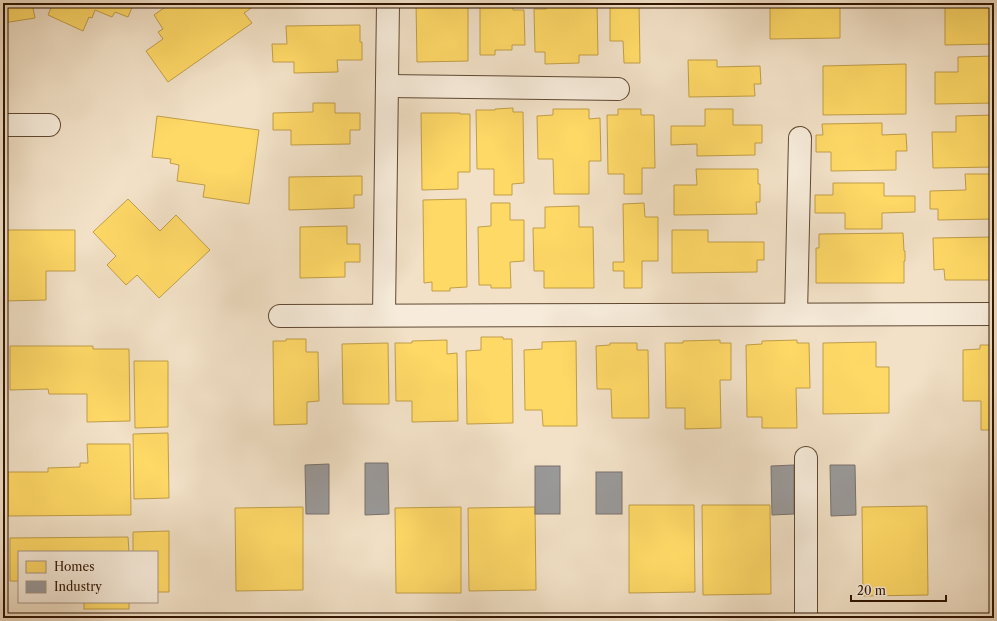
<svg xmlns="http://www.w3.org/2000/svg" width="997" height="621" viewBox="0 0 997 621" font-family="'Libre Caslon Text',serif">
  <rect width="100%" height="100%" fill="#f2e1c7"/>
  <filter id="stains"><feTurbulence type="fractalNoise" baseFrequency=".005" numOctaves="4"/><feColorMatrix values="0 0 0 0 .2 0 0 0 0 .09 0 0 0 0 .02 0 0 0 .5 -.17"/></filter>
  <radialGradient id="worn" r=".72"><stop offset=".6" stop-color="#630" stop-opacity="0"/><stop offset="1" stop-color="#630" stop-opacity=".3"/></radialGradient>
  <g fill="#ffd966" stroke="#c19e48">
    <polygon points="3,3 32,3 35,18 3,23"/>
    <polygon points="53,3 134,3 128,17 115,12 112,17 95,10 92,18 89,17 83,31 48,15"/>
    <polygon points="171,3 256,3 257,4 244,13 252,23 168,82 146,51 163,39 158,32 163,29 154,15"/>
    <polygon points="281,3 363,3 363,6 281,7"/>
    <polygon points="416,3 468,3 468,61 417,62"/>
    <polygon points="480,3 513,3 513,10 524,10 525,45 512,45 512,50 495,50 495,55 480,55"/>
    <polygon points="546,3 597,3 598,55 579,55 579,63 545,64 545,52 535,52 534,9 546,9"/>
    <polygon points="610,3 639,3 640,63 624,63 623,41 610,41"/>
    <polygon points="770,3 840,3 840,38 770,39"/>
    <polygon points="945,3 994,3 994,44 945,45"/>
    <polygon points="360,25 360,42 362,42 362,60 337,60 338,72 294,73 294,62 273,62 272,44 287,44 286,26"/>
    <polygon points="994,56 994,103 935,104 935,72 958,72 958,57"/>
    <polygon points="688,60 717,60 717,67 760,66 761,84 754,84 755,96 689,97"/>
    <polygon points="906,64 906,114 823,115 823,66"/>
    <polygon points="313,103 335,103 335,113 360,113 360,130 350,130 350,144 291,145 291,130 273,130 273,113 313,112"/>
    <polygon points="513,108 513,112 523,112 524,183 512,184 512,195 494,195 494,169 477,169 476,110 495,110 495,109"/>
    <polygon points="553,109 589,109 589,119 600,118 601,161 589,161 589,194 554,194 553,159 538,159 537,116 553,115"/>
    <polygon points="618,109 641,109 641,115 654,115 655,168 642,168 642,194 624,194 624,174 608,174 607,115 618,115"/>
    <polygon points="705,109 733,109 733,125 762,125 762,143 755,143 755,155 697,156 697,144 671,145 671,126 705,126"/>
    <polygon points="421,113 460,113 460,114 470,114 470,172 458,172 458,189 422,190"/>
    <polygon points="994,115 994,167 933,168 932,132 956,132 956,116"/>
    <polygon points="157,116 259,130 249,204 203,197 205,185 177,181 179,165 170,163 171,159 152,157"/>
    <polygon points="882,123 882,135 906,134 907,151 896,151 896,170 831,171 831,152 816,152 816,135 823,135 822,124"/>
    <polygon points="696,169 758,169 758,184 760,184 760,202 756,202 757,214 674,215 674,185 697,185"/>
    <polygon points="965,174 994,174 994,219 938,220 938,209 930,209 930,191 966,190"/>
    <polygon points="362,176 362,195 354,195 354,208 289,210 289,177"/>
    <polygon points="833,183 884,183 884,196 915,196 915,212 882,213 882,229 845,229 845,213 815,213 815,195 833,195"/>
    <polygon points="128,199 160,231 176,215 210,250 159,298 137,275 126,285 107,265 116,256 93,232"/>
    <polygon points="466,199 467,287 450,288 450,291 432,291 432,282 424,283 423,200"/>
    <polygon points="491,203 510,203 510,220 524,220 524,261 510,262 511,288 491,288 491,285 479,285 478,227 491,226"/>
    <polygon points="644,203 645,217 658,217 658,261 642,261 642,288 624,288 624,271 613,271 613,262 624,262 623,204"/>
    <polygon points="579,206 579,227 593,227 594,288 544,288 544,271 534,271 533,228 545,228 545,207"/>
    <polygon points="347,226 347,244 360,244 360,262 345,262 345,277 300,278 300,227"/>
    <polygon points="3,230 75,230 75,271 46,271 46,300 3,301"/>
    <polygon points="672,230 708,230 708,242 764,242 764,260 757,260 757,272 672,273"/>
    <polygon points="903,233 904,251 905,251 905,261 904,261 904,283 816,283 816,248 819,248 819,234"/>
    <polygon points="994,237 994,280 945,280 944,269 934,270 933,238"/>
    <polygon points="481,337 503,337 503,339 512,339 513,423 467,424 466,351 481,350"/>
    <polygon points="286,339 306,339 306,352 318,352 319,401 307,402 307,424 274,425 273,341 286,341"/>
    <polygon points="447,340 447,354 457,353 458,421 412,422 412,401 396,401 395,343 412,343 412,341"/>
    <polygon points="720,340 720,343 731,343 731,380 720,380 721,428 685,429 685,408 666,408 665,343 683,343 683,341"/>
    <polygon points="797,340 797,343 809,343 810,388 796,388 797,428 762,428 762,417 747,417 746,345 762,344 762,341"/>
    <polygon points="576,341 577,426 543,426 542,410 525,410 524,350 542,349 542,342"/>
    <polygon points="876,342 876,367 889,367 889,413 823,414 823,343"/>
    <polygon points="388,343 389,404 343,404 342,344"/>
    <polygon points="610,343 637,343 637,350 648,350 649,418 612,418 611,389 597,389 596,346 610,345"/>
    <polygon points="980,345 994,345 994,430 981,430 981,401 963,401 963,350 980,349"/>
    <polygon points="10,346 93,346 93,349 129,349 130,421 87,422 87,394 49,394 48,389 10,390"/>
    <polygon points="134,361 168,361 168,427 135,428"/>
    <polygon points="168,433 169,498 134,499 133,434"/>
    <polygon points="87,444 130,444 131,515 8,516 8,472 48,472 48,468 80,467 80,463 88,463"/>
    <polygon points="629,505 694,505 695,592 629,593"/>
    <polygon points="702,505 770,505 771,594 703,595"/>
    <polygon points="927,506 928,595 863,596 862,507"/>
    <polygon points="303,507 303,590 236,591 235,508"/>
    <polygon points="461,507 461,593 396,593 395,508"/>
    <polygon points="535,507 536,590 469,591 468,508"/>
    <polygon points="169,531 169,592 157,592 157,552 133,552 133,532"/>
    <polygon points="128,537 129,552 19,552 19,581 10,581 10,538"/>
    <rect x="84" y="602" width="45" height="7"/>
  </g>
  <g fill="#999" stroke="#7a716c">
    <polygon points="365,463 388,463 389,514 365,515"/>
    <polygon points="329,464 329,514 306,514 305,465"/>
    <polygon points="794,465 794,514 772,515 771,466"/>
    <polygon points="830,465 855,465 856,515 831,516"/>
    <rect x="535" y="466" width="25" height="48"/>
    <rect x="596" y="472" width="26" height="42"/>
  </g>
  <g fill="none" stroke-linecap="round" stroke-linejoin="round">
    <defs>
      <g id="minor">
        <polyline points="387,86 618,89"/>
        <polyline points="3,125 49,125"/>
        <polyline points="796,314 800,138"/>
        <polyline points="384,315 388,3"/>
        <polyline points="280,316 994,314"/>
        <polyline points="806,458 806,618"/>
      </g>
    </defs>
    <use href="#minor" stroke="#604833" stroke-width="24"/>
    <use href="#minor" stroke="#f7ecdb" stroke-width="22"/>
  </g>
  <rect width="997" height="621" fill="none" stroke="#f2e1c7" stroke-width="16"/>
  <rect x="4" y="4" width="989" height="613" fill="none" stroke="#301502" stroke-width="2"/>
  <rect x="8" y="8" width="981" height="605" fill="none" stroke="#301502"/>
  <rect x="18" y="551" width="140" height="52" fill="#f7ecdb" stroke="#a79684"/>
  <rect x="26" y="561" width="20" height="12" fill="#ffd966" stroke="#a79684"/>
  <text x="54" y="571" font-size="12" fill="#301502">Homes</text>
  <rect x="26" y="581" width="20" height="12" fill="#999999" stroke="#a79684"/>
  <text x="54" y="591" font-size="12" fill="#301502">Industry</text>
  <path d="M851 595v6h95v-6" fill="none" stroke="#301502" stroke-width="2"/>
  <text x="857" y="595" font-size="12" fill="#301502" stroke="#f7ecdb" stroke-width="3" paint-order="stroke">20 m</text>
  <rect width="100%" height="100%" filter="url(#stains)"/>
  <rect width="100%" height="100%" fill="url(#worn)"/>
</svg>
